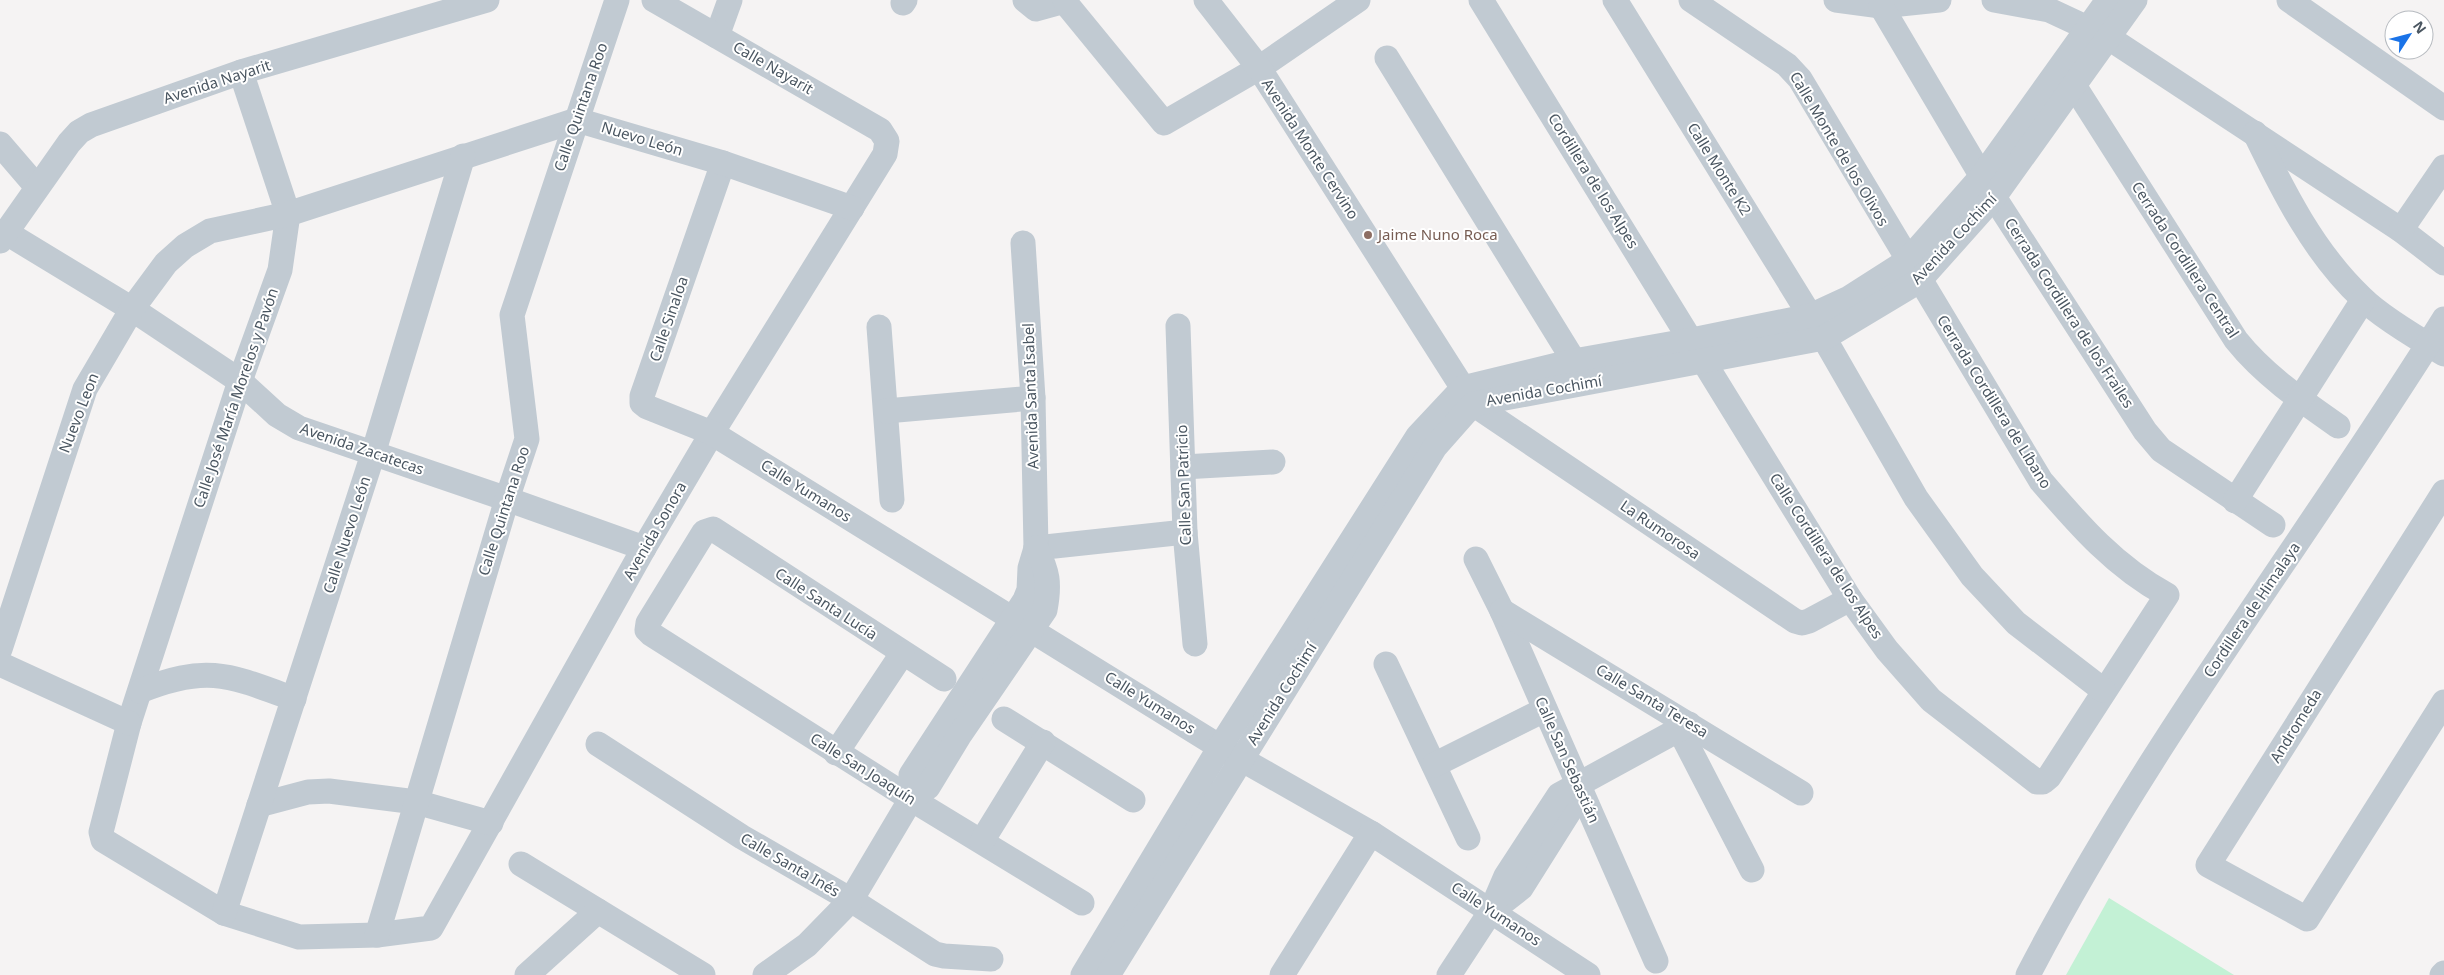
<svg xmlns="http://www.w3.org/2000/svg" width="2444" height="975" viewBox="0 0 2444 975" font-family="'Noto Sans',sans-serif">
  <rect width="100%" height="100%" fill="#f5f3f3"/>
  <polygon fill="#c3f1d5" points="2109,898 2234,975 2066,975"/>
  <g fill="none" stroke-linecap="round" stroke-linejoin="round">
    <g stroke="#c1cad2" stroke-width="25">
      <polyline points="1025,0 1036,9 1065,1"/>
      <polyline points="1065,0 1069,7 1164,123 1259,68 1358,0"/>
      <polyline points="1206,0 1259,68 1473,404 1795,621 1802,623 1809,621 1850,599"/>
      <path d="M1481,0L1850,599L1887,650L1931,700L2037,782H2043L2049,777L2167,595C2115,567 2079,525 2041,481L1800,79L1787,65L1691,0"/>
      <polyline points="1615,0 1824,338 1916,498 1972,576 2016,623 2103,690"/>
      <polyline points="1836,0 1881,6 1939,0"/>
      <polyline points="1994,0 2049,10 2109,38 2401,230 2444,263"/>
      <polyline points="2289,0 2444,108"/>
      <polyline points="903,3 905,0"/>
      <polyline points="1881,6 1994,197 2145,431 2161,450 2273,525"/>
      <polyline points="717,36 730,0"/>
      <polyline points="1387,58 1574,361"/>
      <polyline points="241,72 288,214 280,270 240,381 129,723 101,832 103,840 224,913 299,937 377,935 431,928 644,548 712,433 885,154 887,141 880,130 654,0"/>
      <path d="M2063,73L2073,84L2236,340C2264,375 2302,401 2338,426"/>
      <path d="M2255,133C2283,191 2314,253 2362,298C2381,317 2420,340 2444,354"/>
      <polyline points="0,144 37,187"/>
      <polyline points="723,163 642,396 642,403 647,407 712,433 1220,747 1371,833 1588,975"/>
      <polyline points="2401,230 2444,167"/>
      <polyline points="5,232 132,309 240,381 277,415 299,428 507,499 644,548"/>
      <polyline points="0,241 69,143 79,132 91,125 241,72 487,0"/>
      <polyline points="1178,326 1185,532 1195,644"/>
      <polyline points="879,327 892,500"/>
      <polyline points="886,411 1033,398"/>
      <polyline points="1183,467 1273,462"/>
      <polyline points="2444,492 2208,865 2307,919 2444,702"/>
      <polyline points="2235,501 2363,300"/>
      <polyline points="1036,548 1185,532"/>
      <polyline points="1476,559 1502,611 1656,961"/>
      <polyline points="1502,611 1801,793"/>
      <polyline points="0,649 85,389 132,309 166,263 185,246 210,231 288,214 577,120 723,163 852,208"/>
      <polyline points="0,664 129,723"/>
      <polyline points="1386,664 1468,838"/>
      <polyline points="944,679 713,529 704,532 648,623 647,630 651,634 911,799 1082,903"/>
      <path d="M140,691C207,664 229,675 294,699"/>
      <polyline points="1004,719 1133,800"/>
      <polyline points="1679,729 1752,870"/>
      <polyline points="598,744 742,837 851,900 935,954 944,956 991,959"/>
      <polyline points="836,753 902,654"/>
      <polyline points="1434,765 1544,710"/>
      <polyline points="911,799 911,775 1025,600 1029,590 1030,568 1036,548 1033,398 1023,243"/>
      <polyline points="259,805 308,792 329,791 416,802 491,823"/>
      <polyline points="982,841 1043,742"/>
      <polyline points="521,864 703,975"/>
      <polyline points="1493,910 1521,888 1572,807 1578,784"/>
      <polyline points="224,913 373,454 463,156"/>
      <polyline points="377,935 507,499 527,439 512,315 617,0"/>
      <polyline points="527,975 598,911"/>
      <path d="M765,975L807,945L851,900L911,799L928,787L959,736L1045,610C1050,583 1048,572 1036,548"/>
      <polyline points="1083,975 1220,747 1418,436 1463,388 1574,361 1692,340 1810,316 1849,298 1907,261 1982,176 2108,0"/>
      <polyline points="1108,975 1435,447 1473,404 1824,338 1919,281 1994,197 2135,0"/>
      <polyline points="1282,975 1371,833"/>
      <polyline points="1449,975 1491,911 1506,876 1559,795 1689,724"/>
      <path d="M2028,975C2147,745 2307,539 2444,319"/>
      <polyline points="2442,975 2444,973"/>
    </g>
  </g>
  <circle fill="#8d6e63" stroke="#fff" stroke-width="2" cx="1368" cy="235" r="5"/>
  <g text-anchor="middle" stroke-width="4" stroke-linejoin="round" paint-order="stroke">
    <g font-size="15" fill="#4a5661" stroke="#fff">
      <text transform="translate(773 68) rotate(30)" y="5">Calle Nayarit</text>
      <text transform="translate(217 82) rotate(-18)" y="5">Avenida Nayarit</text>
      <text transform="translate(581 107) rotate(-71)" y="5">Calle Quintana Roo</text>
      <text transform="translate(642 139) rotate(17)" y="5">Nuevo León</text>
      <text transform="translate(1310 149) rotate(57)" y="5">Avenida Monte Cervino</text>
      <text transform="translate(1839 149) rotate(59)" y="5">Calle Monte de los Olivos</text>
      <text transform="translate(1719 169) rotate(58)" y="5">Calle Monte K2</text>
      <text transform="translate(1593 181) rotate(58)" y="5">Cordillera de los Alpes</text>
      <text transform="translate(1954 239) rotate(-47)" y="5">Avenida Cochimí</text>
      <text transform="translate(2185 260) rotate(57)" y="5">Cerrada Cordillera Central</text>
      <text transform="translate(2069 313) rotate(57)" y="5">Cerrada Cordillera de los Frailes</text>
      <text transform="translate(669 319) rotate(-71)" y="5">Calle Sinaloa</text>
      <text transform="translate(1544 391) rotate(-10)" y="5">Avenida Cochimí</text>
      <text transform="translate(1031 396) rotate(-92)" y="5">Avenida Santa Isabel</text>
      <text transform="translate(236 398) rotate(-71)" y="5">Calle José María Morelos y Pavón</text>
      <text transform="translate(1994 402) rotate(58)" y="5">Cerrada Cordillera de Líbano</text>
      <text transform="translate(79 413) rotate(-69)" y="5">Nuevo Leon</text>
      <text transform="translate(362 449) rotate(19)" y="5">Avenida Zacatecas</text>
      <text transform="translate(1184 485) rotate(-92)" y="5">Calle San Patricio</text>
      <text transform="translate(806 491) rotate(32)" y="5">Calle Yumanos</text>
      <text transform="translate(504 511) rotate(-72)" y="5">Calle Quintana Roo</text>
      <text transform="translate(1660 530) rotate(34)" y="5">La Rumorosa</text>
      <text transform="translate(655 531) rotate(-60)" y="5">Avenida Sonora</text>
      <text transform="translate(347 535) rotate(-72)" y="5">Calle Nuevo León</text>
      <text transform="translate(1826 556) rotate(57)" y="5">Calle Cordillera de los Alpes</text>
      <text transform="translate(826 604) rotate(33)" y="5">Calle Santa Lucía</text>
      <text transform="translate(2252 610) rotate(-56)" y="5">Cordillera de Himalaya</text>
      <text transform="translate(1282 694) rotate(-58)" y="5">Avenida Cochimí</text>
      <text transform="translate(1652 701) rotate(31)" y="5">Calle Santa Teresa</text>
      <text transform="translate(1150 703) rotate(32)" y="5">Calle Yumanos</text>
      <text transform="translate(2296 726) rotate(-58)" y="5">Andromeda</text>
      <text transform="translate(1567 760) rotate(66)" y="5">Calle San Sebastián</text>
      <text transform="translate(863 769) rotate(32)" y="5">Calle San Joaquín</text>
      <text transform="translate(790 865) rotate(30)" y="5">Calle Santa Inés</text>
      <text transform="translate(1496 914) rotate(33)" y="5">Calle Yumanos</text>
    </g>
    <g font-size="15" fill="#785e54" stroke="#fff" text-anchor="start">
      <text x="1378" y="240">Jaime Nuno Roca</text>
    </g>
  </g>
  <g transform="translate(2409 35) rotate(54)"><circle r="24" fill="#ffffff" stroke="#b7bbc0"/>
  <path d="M0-4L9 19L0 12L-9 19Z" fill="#1a73e8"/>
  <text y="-8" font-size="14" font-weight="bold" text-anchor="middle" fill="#4a5661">N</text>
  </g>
</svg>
